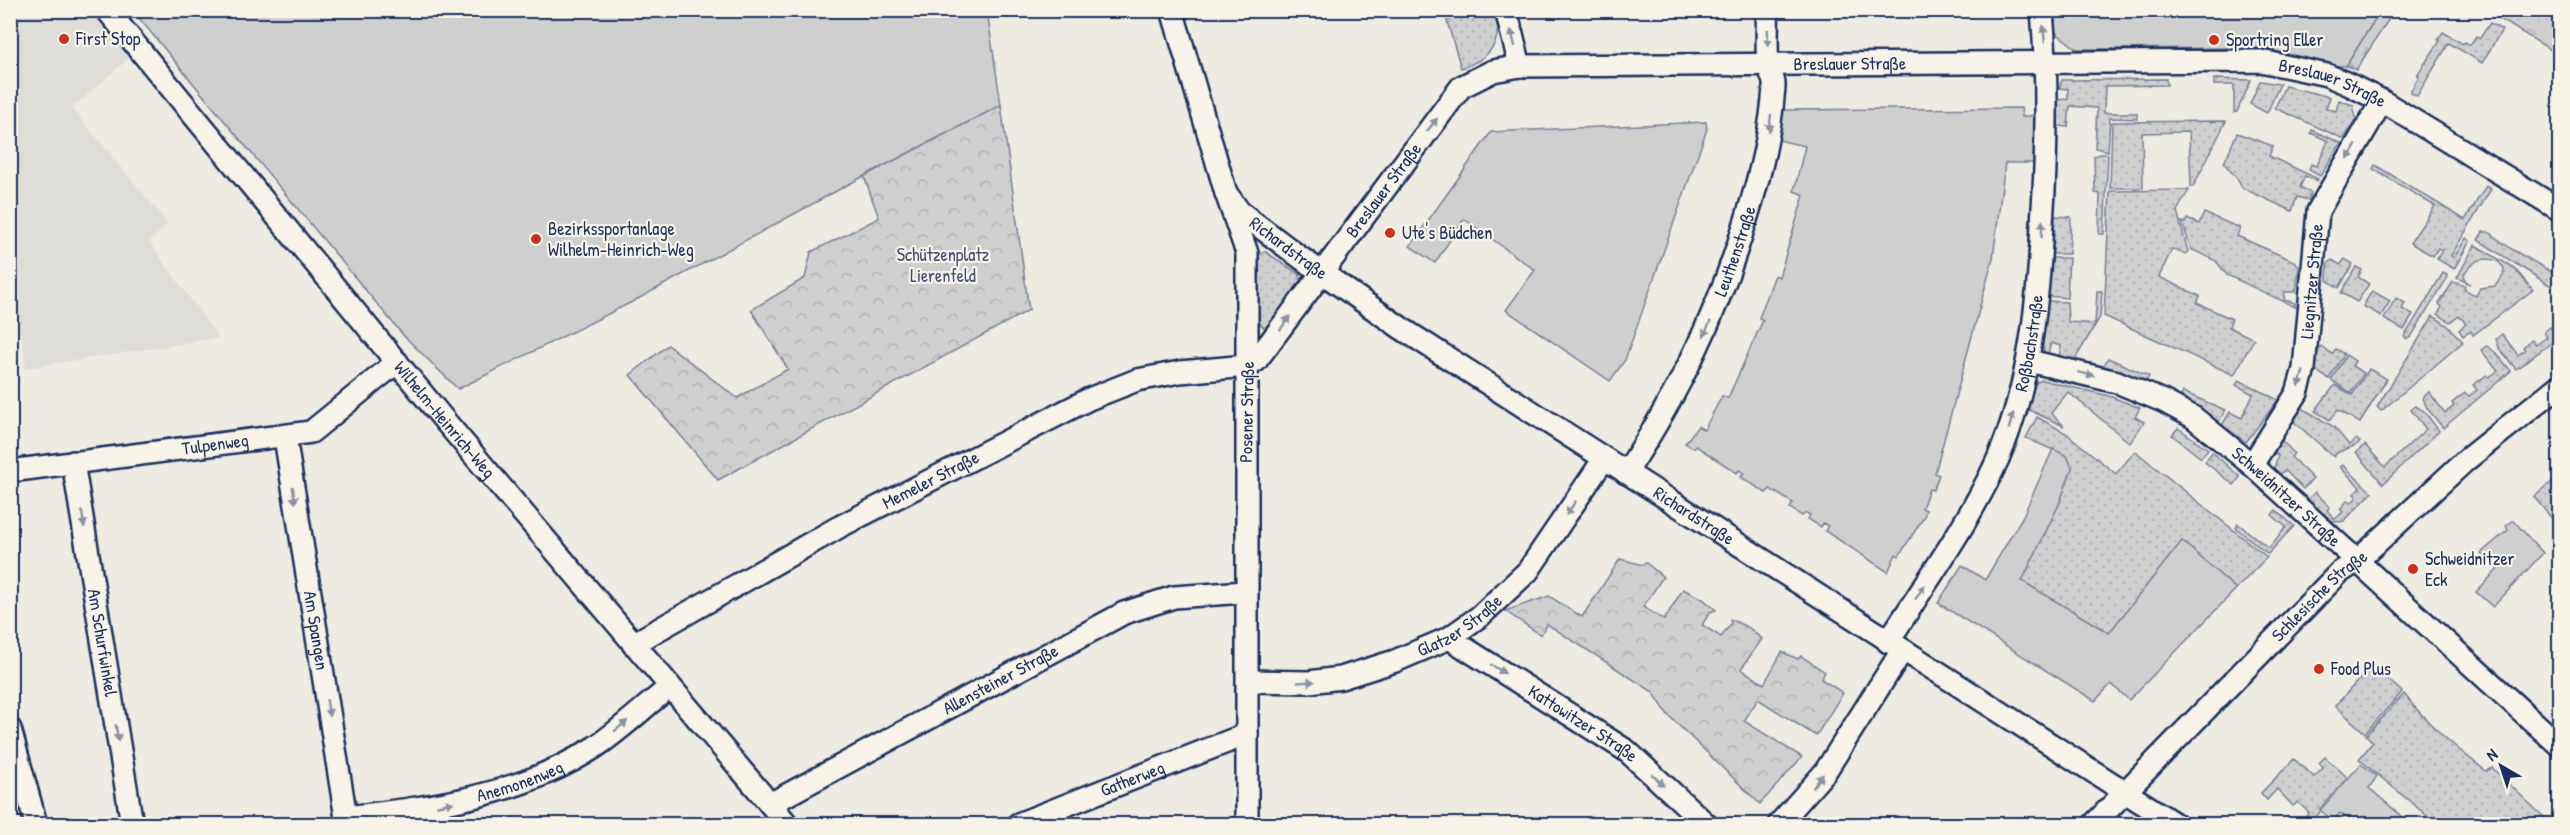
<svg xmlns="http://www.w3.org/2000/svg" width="2570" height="835" viewBox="0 0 2570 835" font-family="'Patrick Hand',sans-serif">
  <defs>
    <pattern id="grass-dots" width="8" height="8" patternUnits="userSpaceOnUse" patternTransform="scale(1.5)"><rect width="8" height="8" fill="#cfcfcf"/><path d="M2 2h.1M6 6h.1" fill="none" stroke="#b1b2b4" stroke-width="1.8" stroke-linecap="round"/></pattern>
    <pattern id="forest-firs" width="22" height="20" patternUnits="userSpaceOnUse" patternTransform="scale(1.5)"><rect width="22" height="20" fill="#cfcfcf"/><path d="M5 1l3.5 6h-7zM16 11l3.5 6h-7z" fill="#b1b2b4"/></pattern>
    <pattern id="park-crowns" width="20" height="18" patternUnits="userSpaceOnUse" patternTransform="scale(1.5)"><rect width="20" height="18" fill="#cfcfcf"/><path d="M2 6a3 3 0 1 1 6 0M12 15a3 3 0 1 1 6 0" fill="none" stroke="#b1b2b4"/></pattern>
  </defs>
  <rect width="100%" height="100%" fill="#eeebe2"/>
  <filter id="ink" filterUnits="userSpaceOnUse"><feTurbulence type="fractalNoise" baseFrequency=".0167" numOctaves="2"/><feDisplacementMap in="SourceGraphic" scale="12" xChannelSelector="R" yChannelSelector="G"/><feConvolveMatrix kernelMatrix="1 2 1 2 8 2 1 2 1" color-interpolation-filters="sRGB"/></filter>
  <g filter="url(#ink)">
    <polygon fill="#deddd8" points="10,11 99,11 135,53 72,108 168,224 149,242 219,338 26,368 11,269"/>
    <g fill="url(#grass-dots)" stroke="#757f96" stroke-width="1.5">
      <path d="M1444,11H1495C1504,41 1490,59 1461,68Z"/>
      <polygon points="2490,23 2502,30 2482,63 2449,43 2417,96 2410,92 2419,76 2417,75 2440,41 2438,39 2443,32 2463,44 2465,42 2470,45 2476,36 2480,38"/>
      <polygon points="2166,79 2167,85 2105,86 2104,113 2137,113 2137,119 2110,118 2108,151 2095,148 2097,108 2070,106 2068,127 2058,126 2058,100 2068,99 2068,89 2059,88 2062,80"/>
      <polygon points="2214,79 2251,80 2237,112 2234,113 2234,85 2214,85"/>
      <polygon points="2260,81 2280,84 2267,113 2250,104"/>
      <polygon points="2285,86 2330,97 2326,108 2336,111 2339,100 2353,105 2356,119 2344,139 2275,108"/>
      <polygon points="2226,121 2193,187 2191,187 2189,132 2142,133 2143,188 2110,188 2112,122"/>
      <polygon points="2312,130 2341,143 2320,176 2309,170 2311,164 2317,166 2328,141 2311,133"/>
      <polygon points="2237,133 2273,146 2269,156 2318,179 2317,181 2305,176 2300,187 2311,193 2308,200 2297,197 2292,211 2242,188 2239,181 2224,163"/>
      <polygon points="2101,154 2108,154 2104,234 2099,234 2100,194 2095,193 2094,156"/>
      <polygon points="2375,165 2465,220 2486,186 2491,189 2451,256 2454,258 2466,238 2470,241 2454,269 2437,259 2442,250 2438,248 2433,256 2410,243 2435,206 2373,169"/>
      <polygon points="2189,190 2177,211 2188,252 2186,254 2172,249 2159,277 2200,296 2197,303 2232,319 2229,327 2254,339 2234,375 2104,316 2110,191"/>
      <polygon points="2204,213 2240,228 2237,236 2296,262 2299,267 2296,292 2285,292 2284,300 2295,303 2295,307 2227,275 2216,261 2191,249 2182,222 2185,223 2187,219 2199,224"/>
      <polygon points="2055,216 2071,217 2069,254 2052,254"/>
      <polygon points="2483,232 2488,232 2513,250 2559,276 2559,285 2554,282 2551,286 2478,240"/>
      <path d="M2475,245L2514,268L2533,290L2473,335L2471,331L2463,336L2459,330L2466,324L2459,315L2450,322L2438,314L2442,307L2439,304L2453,282L2465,286L2464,289L2476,296L2480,288L2495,286L2503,276L2504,268L2498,261C2483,256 2473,260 2464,274L2465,280L2470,284L2457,278Z"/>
      <polygon points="1264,251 1299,274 1301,279 1270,328 1266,330 1258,321 1258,256"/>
      <polygon points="2052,258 2069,258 2067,298 2048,296"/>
      <polygon points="2332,260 2340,265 2345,259 2353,264 2339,288 2327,280 2328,264"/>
      <polygon points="2356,267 2362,270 2358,277 2369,284 2357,302 2341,293"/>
      <polygon points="2443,273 2447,275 2446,280 2411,337 2407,339 2404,337"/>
      <polygon points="2097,291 2102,291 2100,317 2074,361 2059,356 2061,346 2051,343 2048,354 2044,352 2042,344 2047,301 2067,302 2068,322 2095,324"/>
      <polygon points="2372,291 2390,301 2381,316 2363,306"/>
      <polygon points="2396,298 2405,303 2402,309 2413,315 2404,330 2384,319"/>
      <polygon points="2433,316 2447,325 2463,342 2381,411 2377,407"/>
      <polygon points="2559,326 2559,337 2516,369 2500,350 2496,339 2502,334 2518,355 2525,350 2523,347 2532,340 2536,345 2547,337 2544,332 2550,327 2553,331"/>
      <polygon points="2321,346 2332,354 2336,349 2344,354 2329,379 2316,371 2317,353"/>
      <polygon points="2487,346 2496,353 2511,371 2443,428 2427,408 2423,398 2429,392 2445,413 2454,406 2452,403 2465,393 2469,396 2477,390 2473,385 2487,375 2489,377 2498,371 2481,350"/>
      <polygon points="2346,355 2355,361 2352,366 2364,373 2351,393 2331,380"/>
      <polygon points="2108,358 2149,376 2146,382 2103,367"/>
      <polygon points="2369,369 2387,379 2360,423 2338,410 2330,420 2315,411 2335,385 2352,395"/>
      <polygon points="2042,380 2109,396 2140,408 2135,417 2144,422 2130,443 2068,392 2051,413 2064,426 2027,409 2033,384"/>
      <polygon points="2239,380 2278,400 2246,442 2222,425 2230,412 2242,418 2253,394 2236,385"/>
      <polygon points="2183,392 2225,410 2218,424 2180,398"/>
      <polygon points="2415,406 2424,411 2439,431 2383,484 2356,452 2365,445 2385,467 2426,429 2411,410"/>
      <path d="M2302,408L2334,427L2349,445L2356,439L2360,442C2352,450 2341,448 2333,456L2293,421Z"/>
      <polygon points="2037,417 2066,433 2116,474 2135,451 2267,557 2236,589 2182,541 2109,633 2022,581 2059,504 2072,468 2067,456 2026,438"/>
      <polygon points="2178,428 2208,449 2201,458 2172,435"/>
      <polygon points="2281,440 2294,453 2291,457 2313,479 2303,489 2285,470 2278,476 2273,471 2278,456 2276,453 2271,456"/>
      <polygon points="2212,452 2240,477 2234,485 2205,462"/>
      <path d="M2343,465L2372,493L2344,521C2328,525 2317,510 2307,500L2315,492L2330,507L2327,510L2335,519L2343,512L2340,509L2348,500L2351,503L2357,497L2354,494L2360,487L2340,467Z"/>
      <polygon points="2559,476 2559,527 2534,497"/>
      <polygon points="2276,510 2294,526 2268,554 2236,528 2238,524 2269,548 2286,527 2272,515"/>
      <polygon points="2372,665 2402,692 2365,733 2335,706"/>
      <path d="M2404,694C2428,725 2456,748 2486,771L2492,768L2549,822L2546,824H2437L2359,759L2373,742L2366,735Z"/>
      <polygon points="2325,757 2348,778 2310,824 2299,824 2309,813 2298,802 2293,806 2277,789 2267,800 2261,793 2294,759 2314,777 2323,768 2319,763"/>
    </g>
    <polygon fill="url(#forest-firs)" stroke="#757f96" stroke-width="1.5" points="2380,11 2394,11 2356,70 2346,66"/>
    <g fill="url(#park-crowns)" stroke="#757f96" stroke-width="1.5">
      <polygon points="2487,11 2559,11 2559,55 2492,14"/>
      <polygon points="1001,105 1029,310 718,480 630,375 668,345 737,398 788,369 751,310 805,278 811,252 879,218 864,176"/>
      <polygon points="1620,559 1643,565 1645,562 1663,577 1643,607 1664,620 1683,589 1703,599 1716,610 1710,612 1702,625 1721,637 1731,624 1730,619 1749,628 1762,639 1741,669 1764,684 1782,652 1798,659 1801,656 1825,672 1821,679 1843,693 1816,736 1758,699 1744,721 1802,757 1760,804 1668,715 1653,692 1547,624 1541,635 1505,611 1549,596 1582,617"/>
    </g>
    <g fill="#cfcfcf" stroke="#757f96" stroke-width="1.5">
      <polygon points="133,11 987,11 1001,105 864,176 632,302 458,389 403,335"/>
      <polygon points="2053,11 2380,11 2346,66 2327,66 2265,48 2077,49 2055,32"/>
      <polygon points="2021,108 2022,117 2035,115 2034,163 2005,163 1993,258 1935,473 1939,475 1933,490 1929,489 1922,508 1926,510 1924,517 1899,556 1896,554 1888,572 1825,531 1828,526 1823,523 1821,527 1808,519 1810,515 1806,513 1802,516 1790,508 1793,503 1770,489 1766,493 1741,477 1744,473 1739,470 1737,473 1696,446 1694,448 1685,443 1698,426 1704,430 1722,396 1728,398 1763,320 1759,318 1775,275 1779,277 1804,195 1794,191 1805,146 1778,140 1783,110"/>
      <polygon points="1706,122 1707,129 1625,360 1610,381 1506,310 1535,270 1464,219 1435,263 1410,246 1491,132"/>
      <polygon points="2053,449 2067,456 2072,468 2059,504 2022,581 2109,633 2182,541 2236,589 2129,700 2111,684 2095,701 1938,603 1962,565 1985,580 2023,516"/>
      <polygon points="2513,520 2543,553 2493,607 2476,592 2498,569 2481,553 2508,530 2506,526"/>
      <polygon points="2361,764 2377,776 2369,788 2411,824 2349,824 2351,821 2340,813 2333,821 2320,810"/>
    </g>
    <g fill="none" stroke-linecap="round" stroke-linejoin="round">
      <defs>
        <g id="minor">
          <path id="s1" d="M107,10L445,421L787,824"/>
          <polyline points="1172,10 1226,193 1247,253 1247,824"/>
          <polyline points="1506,10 1520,66"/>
          <path id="s2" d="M1226,193L1239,211L1301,258L1401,328L2175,824"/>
          <path id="s3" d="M2029,361L2117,382L2163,401L2193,417L2252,465L2560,746"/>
          <path id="s4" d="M285,437L347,824"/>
          <path id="s5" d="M73,462L132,824"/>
          <path id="s6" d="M2252,465L2297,393L2304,369L2318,211L2382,101"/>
          <path id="s7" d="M10,471L311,432L397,362"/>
          <path id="s8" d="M1626,473C1680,390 1717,315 1746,220C1760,176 1771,133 1774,87C1775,79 1770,73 1768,65C1766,48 1768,28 1767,10"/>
          <path id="s9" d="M1449,638L1627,751L1706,824"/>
          <path id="s10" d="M1888,642C1926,582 1969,523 1998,459C2030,384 2038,304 2042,224C2047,152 2048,82 2042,10"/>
          <path id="s11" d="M633,644L839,527L1089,399L1137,380L1180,372L1247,366L1256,361L1461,87L1493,71L1520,66L2261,61L2327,75L2350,85L2382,101L2560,210"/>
          <path id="s12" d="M1248,681L1309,682L1341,678L1395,661L1449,638L1480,616L1528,571L1604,459"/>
          <polyline points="10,729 36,824"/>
          <path id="s13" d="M770,804L1124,613L1174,597L1245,592"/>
          <path id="s14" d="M346,817C433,807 520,796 595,747C621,730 645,706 670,687"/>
          <path id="s15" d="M1018,824L1247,734"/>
          <polyline points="1779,824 1825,772 1902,651"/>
          <path id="s16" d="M2094,824L2339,573L2357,561L2466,460L2560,385"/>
        </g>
      </defs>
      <use href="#minor" stroke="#1b2f5e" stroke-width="26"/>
      <use href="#minor" stroke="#f7f3e8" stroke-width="21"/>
    </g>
    <defs><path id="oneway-solid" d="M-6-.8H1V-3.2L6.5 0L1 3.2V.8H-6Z" transform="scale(1.5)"/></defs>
    <g fill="#8991a3">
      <use href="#oneway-solid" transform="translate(2044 34) rotate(-95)"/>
      <use href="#oneway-solid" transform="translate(1513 38) rotate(-104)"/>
      <use href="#oneway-solid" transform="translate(1768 38) rotate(89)"/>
      <use href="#oneway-solid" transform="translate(1770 123) rotate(96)"/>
      <use href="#oneway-solid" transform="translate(1432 125) rotate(-52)"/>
      <use href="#oneway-solid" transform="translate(2352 152) rotate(121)"/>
      <use href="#oneway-solid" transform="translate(2042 229) rotate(-87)"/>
      <use href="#oneway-solid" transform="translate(1285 323) rotate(-56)"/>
      <use href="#oneway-solid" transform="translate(1707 329) rotate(114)"/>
      <use href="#oneway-solid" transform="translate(2086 374) rotate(14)"/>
      <use href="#oneway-solid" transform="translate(2301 379) rotate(107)"/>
      <use href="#oneway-solid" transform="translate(2011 421) rotate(-75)"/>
      <use href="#oneway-solid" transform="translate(294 495) rotate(81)"/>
      <use href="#oneway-solid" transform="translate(1571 508) rotate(124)"/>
      <use href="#oneway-solid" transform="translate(83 519) rotate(81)"/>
      <use href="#oneway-solid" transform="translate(1920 592) rotate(-58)"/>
      <use href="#oneway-solid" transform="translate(1498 669) rotate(32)"/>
      <use href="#oneway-solid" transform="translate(1306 682) rotate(-3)"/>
      <use href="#oneway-solid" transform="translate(328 708) rotate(81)"/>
      <use href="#oneway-solid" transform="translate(621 726) rotate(-39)"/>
      <use href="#oneway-solid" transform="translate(117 733) rotate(81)"/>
      <use href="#oneway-solid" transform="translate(1658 780) rotate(43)"/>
      <use href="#oneway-solid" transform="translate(1818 781) rotate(-53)"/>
      <use href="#oneway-solid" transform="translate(445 804) rotate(-11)"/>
    </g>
  </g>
  <g fill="#c8321e" stroke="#f7f3e8" stroke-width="2">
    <circle cx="64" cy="39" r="6"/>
    <circle cx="2214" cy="40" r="6"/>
    <circle cx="1390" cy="233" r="6"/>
    <circle cx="536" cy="239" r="6"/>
    <circle cx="2413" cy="569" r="6"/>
    <circle cx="2319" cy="669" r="6"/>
  </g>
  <g text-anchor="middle" stroke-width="4.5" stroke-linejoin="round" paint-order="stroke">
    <g font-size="18" fill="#1b2f5e" stroke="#f7f3e8" text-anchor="start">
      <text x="76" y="45">First Stop</text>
      <text x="2226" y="46">Sportring Eller</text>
      <text x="548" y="235">Bezirkssportanlage<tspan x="548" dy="21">Wilhelm-Heinrich-Weg</tspan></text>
      <text x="1402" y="239">Ute's Büdchen</text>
      <text x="2425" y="565">Schweidnitzer<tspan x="2425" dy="21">Eck</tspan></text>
      <text x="2331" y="675">Food Plus</text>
    </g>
    <g font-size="18" fill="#1b2f5e" stroke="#f7f3e8">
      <text dy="6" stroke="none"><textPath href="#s11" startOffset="1426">Breslauer Straße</textPath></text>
      <text dy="6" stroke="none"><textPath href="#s11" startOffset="1912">Breslauer Straße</textPath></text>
      <text dy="6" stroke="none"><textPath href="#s11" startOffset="904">Breslauer Straße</textPath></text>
      <text dy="6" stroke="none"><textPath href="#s2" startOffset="84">Richardstraße</textPath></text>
      <text dy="6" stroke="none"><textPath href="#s8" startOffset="248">Leuthenstraße</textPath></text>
      <text dy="6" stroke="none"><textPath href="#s6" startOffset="198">Liegnitzer Straße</textPath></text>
      <text dy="6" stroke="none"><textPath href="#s10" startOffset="334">Roßbachstraße</textPath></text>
      <text transform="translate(1247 412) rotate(-89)" y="6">Posener Straße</text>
      <text dy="6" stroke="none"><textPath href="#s1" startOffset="531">Wilhelm-Heinrich-Weg</textPath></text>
      <text dy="6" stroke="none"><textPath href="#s7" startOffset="207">Tulpenweg</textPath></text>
      <text dy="6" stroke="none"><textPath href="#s11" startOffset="340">Memeler Straße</textPath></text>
      <text dy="6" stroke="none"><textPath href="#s3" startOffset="297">Schweidnitzer Straße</textPath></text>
      <text dy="6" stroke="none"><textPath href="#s2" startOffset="570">Richardstraße</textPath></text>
      <text dy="6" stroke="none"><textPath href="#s16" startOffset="321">Schlesische Straße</textPath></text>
      <text dy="6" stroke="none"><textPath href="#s12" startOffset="224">Glatzer Straße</textPath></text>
      <text dy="6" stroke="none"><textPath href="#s4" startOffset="196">Am Spangen</textPath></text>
      <text dy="6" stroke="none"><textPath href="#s5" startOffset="183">Am Schurfwinkel</textPath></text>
      <text dy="6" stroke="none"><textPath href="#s13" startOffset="262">Allensteiner Straße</textPath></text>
      <text dy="6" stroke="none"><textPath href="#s9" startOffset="159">Kattowitzer Straße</textPath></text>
      <text dy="6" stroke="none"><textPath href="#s15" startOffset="123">Gatherweg</textPath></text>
      <text dy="6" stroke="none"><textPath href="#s14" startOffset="178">Anemonenweg</textPath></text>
    </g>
    <g font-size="18" fill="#3f4f75" stroke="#f7f3e8">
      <text x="943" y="261">Schützenplatz<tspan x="943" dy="21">Lierenfeld</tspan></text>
    </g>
  </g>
  <rect width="2570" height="835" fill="none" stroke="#f7f3e8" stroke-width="36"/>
  <rect x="18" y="18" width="2534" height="799" fill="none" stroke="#1b2f5e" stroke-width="2" filter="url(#ink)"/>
  <g transform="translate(2501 766) rotate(321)" stroke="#f7f3e8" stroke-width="4.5" paint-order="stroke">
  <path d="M0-4.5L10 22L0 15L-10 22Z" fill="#1b2f5e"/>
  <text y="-9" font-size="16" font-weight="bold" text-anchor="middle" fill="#1b2f5e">N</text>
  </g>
</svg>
